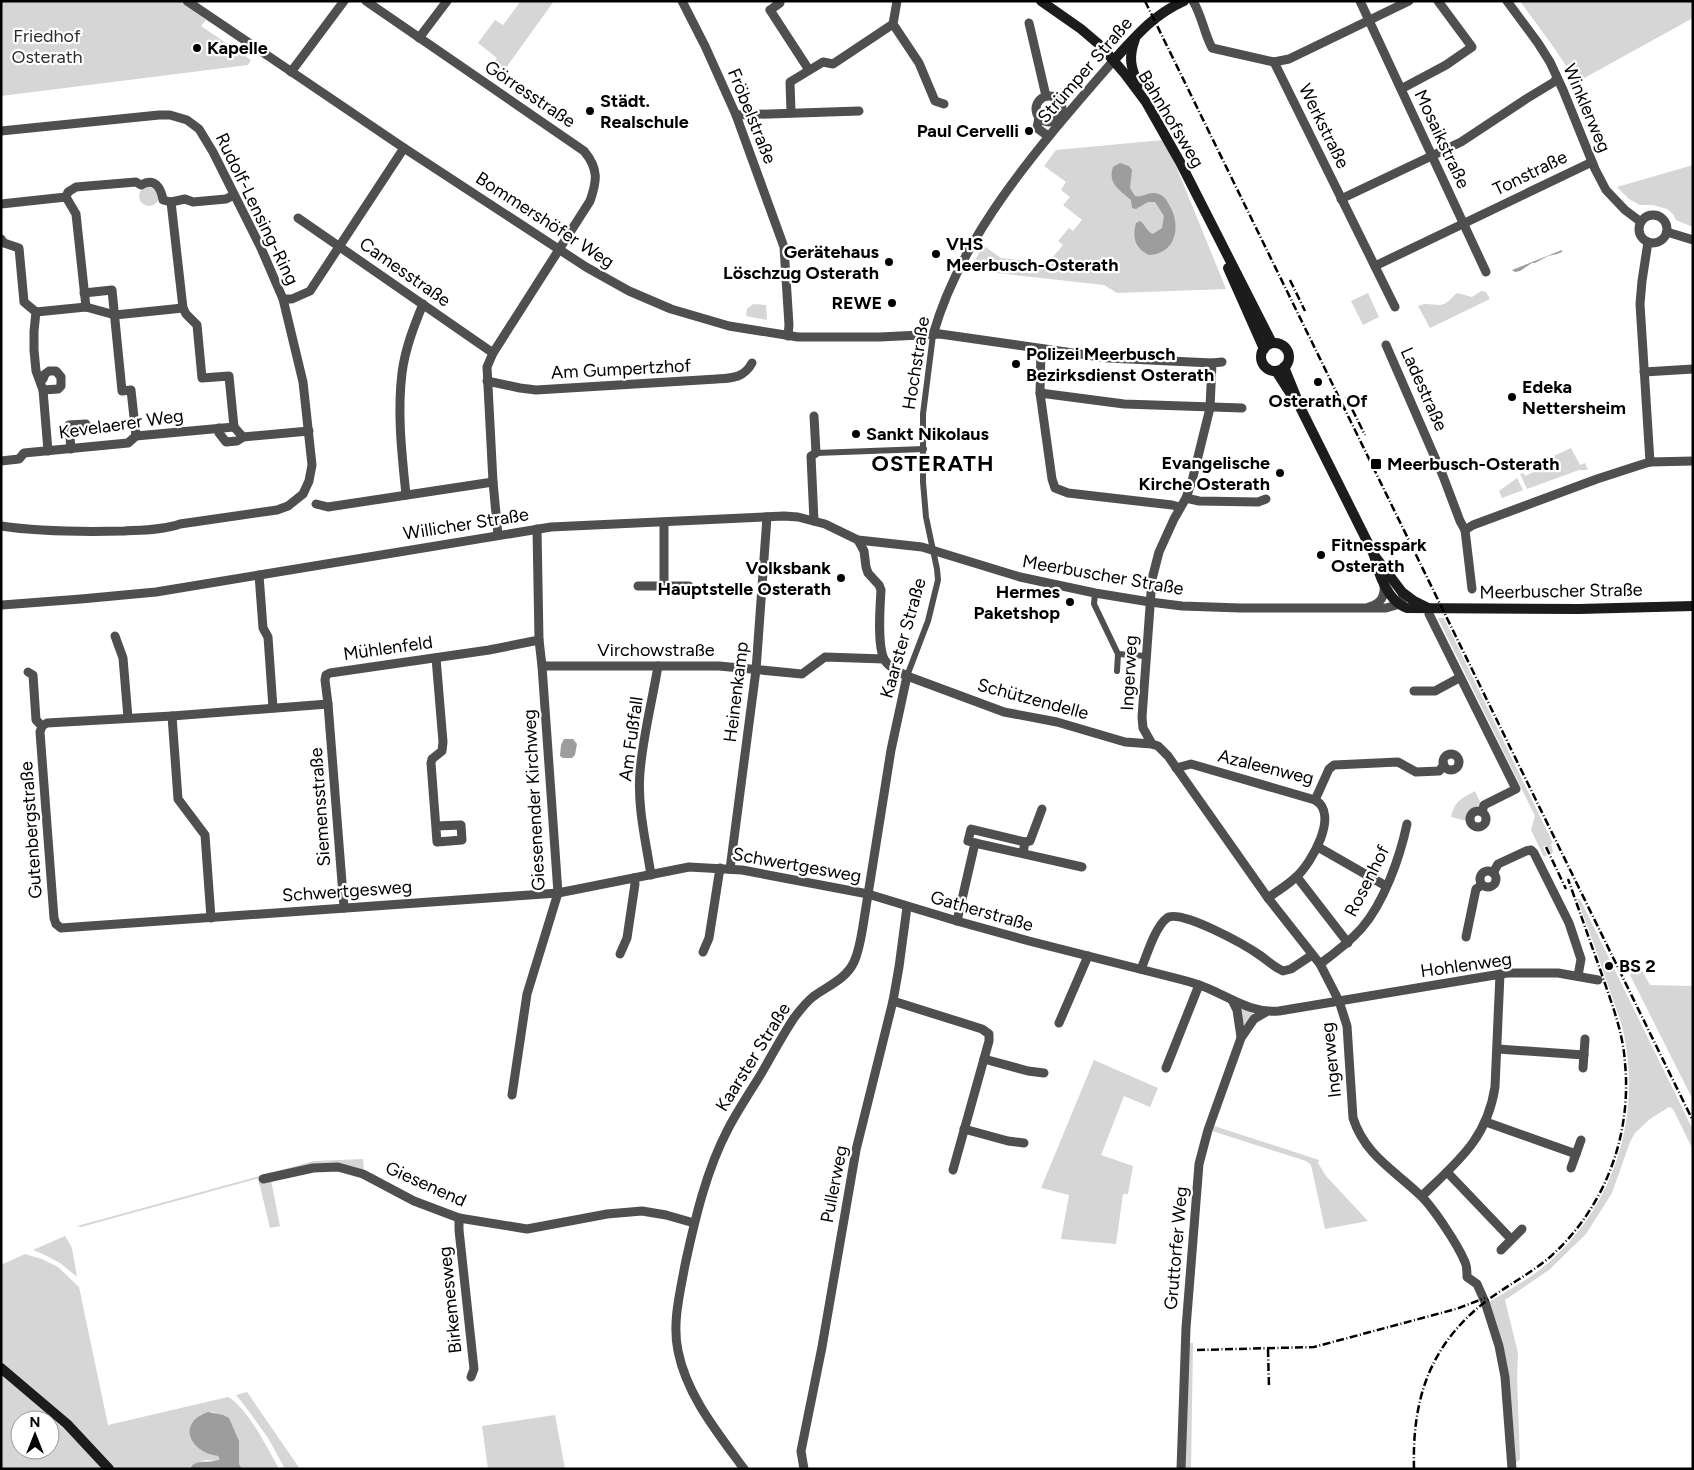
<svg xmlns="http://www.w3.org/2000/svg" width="1694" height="1470" viewBox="0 0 1694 1470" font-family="Figtree,sans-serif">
  <rect width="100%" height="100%" fill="#fff"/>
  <g fill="#d6d6d6" fill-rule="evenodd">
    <polygon points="1,1 180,1 206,20 201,26 251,60 248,65 1,96"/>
    <polygon points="521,1 554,1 503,72 493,64 497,58 478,43 495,20 503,25"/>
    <polygon points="1520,1 1693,1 1693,18 1577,82 1552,45"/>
    <polygon points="1163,140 1176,166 1226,289 1117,293 1104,285 970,270 983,245 1001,258 1020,260 1035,265 1037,264 1047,264 1063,245 1058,241 1069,228 1073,231 1082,220 1063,205 1070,197 1061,190 1066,182 1044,166 1056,150"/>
    <polygon points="1693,165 1693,227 1676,220 1673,214 1667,209 1653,205 1640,205 1629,199 1617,187"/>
    <circle cx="149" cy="196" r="10"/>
    <path d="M1481,291L1486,292L1490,299L1430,328L1418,306C1428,301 1435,307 1444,304C1449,302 1453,296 1457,293L1472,297Z"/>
    <polygon points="1368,293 1379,317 1363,325 1351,301"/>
    <polygon points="753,304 766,305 767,320 746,316 747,309"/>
    <polygon points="1571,448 1580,465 1585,463 1588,470 1579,470 1527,489 1520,474 1523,473 1525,476 1545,467 1543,461"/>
    <polygon points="1517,478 1523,490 1502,498 1499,491"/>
    <polygon points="1438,618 1444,618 1553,843 1551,844 1553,852 1550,854 1546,845 1543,847 1547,855 1544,857 1531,830 1535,816"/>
    <path d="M1475,791L1481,804C1473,808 1466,810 1467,821L1451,817C1455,800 1461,799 1475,791Z"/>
    <path d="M1577,899H1580L1693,1130V1150L1673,1109L1669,1107L1650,1119L1635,1133L1630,1142L1612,1193L1586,1234L1549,1270L1505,1300L1518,1353L1517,1379L1520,1459L1516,1463L1512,1464L1509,1415L1487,1303C1505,1292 1524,1282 1541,1269C1611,1213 1642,1122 1624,1035C1621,1019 1614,1004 1609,988C1599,959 1589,929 1577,899Z"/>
    <polygon points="1639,965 1650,985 1693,986 1693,1100 1630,975"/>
    <polygon points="1242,1008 1256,1015 1244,1025 1240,1009"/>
    <polygon points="1094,1060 1158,1088 1150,1107 1124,1096 1101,1155 1133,1166 1128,1194 1123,1194 1116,1244 1061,1239 1069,1195 1041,1188"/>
    <polygon points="1211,1125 1319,1160 1318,1163 1326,1176 1368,1221 1325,1229 1311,1165 1306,1161 1209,1130"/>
    <polygon points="363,1159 364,1170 339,1164 263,1177 81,1227 77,1226 314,1161"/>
    <polygon points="271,1180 280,1226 270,1228 260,1186 258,1183"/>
    <polygon points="65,1236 72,1248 77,1277 60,1263 43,1254 33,1250"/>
    <path d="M25,1254L42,1259L58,1267L79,1287L108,1425L228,1397C247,1407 268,1449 279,1469L241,1468L239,1464V1441L214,1412L200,1415L210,1454L219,1456L220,1459L216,1461L205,1460L190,1466L189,1469H115C80,1429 42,1395 1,1362V1265Z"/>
    <polygon points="1186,1343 1193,1343 1191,1469 1182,1469"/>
    <path d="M1,1373L50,1415L104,1469H1ZM20,1420H50V1450H20Z"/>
    <polygon points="247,1392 300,1469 285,1469 268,1438 245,1406 236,1395"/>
    <polygon points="555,1415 565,1469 488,1469 482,1426"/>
  </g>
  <g fill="#9d9d9d">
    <path d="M1120,163L1129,166L1132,170L1130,188L1135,196C1145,198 1149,189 1161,195C1166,198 1168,203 1171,208C1181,228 1175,254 1149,255C1135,248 1132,238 1136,223L1140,221C1145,224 1147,232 1153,234L1162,228L1164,216L1155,202H1148L1136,209L1132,208L1131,200C1121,191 1107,184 1113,167Z"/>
    <polygon points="1562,250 1562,252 1557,254 1548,256 1535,263 1532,263 1520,271 1515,272 1512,270"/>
    <polygon points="564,739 573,739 577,744 575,755 572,758 563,758 560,756 561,745"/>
    <path d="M208,1412L223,1415L229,1418L239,1441V1464L242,1469H189C197,1457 209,1465 220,1459L218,1456C213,1455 207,1454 203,1451C183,1439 186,1419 208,1412Z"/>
  </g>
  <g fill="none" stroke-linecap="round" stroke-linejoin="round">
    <g stroke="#4f4f4f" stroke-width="6">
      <polyline points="816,453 924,449"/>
      <polyline points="1095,593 1094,604 1118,654 1117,671"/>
      <polyline points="1118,654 1146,656"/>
      <polyline points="907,676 928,621 938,580 937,569 926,517 923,482 923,414 933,335"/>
    </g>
    <g stroke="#4f4f4f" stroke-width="9">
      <polyline points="187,1 404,148 586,267 629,291 671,309 729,326 798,337 880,337 940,334 1108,358 1212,363 1222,362"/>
      <path d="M366,1L584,151C599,169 597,181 590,201L493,353L487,367L493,482L498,535"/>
      <polyline points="682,1 705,46 736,115 784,247 789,325 788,336"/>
      <polyline points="780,1 780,3 770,10 809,70"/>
      <polyline points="897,1 893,24 919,63 935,101 944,104"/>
      <path d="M1193,1C1202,16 1204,33 1212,48L1274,62L1395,307"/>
      <polyline points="1360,1 1486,272"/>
      <polyline points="1507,1 1538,43 1550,62 1563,90 1595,169 1606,190 1625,210 1641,222"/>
      <polyline points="1029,23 1046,96"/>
      <polyline points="419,38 447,1"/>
      <polyline points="1274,62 1289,59 1409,1"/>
      <polyline points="291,72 344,1"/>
      <polyline points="1401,89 1446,65 1472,47 1438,1"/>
      <circle cx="1049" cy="109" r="13"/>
      <polyline points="791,112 790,82 823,62 833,64 893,24"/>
      <polyline points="736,115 859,111"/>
      <polyline points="1039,117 1037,128 1048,136"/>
      <path d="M1,131L159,115H170L187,120L199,129L213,152L261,248L283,299L303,382L312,465L309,481L303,494L288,506L277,510L180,524C163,530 142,530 124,531C83,532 41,532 1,526"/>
      <polyline points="66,197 76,214 86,307"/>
      <polyline points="1341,199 1461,142 1526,99 1554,82 1557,78"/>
      <polyline points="171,202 183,308 186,314 197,325 202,378 229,376 234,427"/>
      <path d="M1,204L66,197L68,192L76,187L136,182L141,185C155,177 161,188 163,200L171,202L185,199L193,202L226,199L234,195"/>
      <circle cx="1653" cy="229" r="14"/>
      <polyline points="298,218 493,353"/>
      <polyline points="1667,232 1693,240"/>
      <polyline points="1,239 4,243 19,248 24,302 36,312"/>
      <polyline points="1648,242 1642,281 1640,304 1650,462"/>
      <polyline points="1375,266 1592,162"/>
      <polyline points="84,293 112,290 122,391 131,390 136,436"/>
      <polyline points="283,299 292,299 310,291 404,148"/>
      <polyline points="36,312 86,307 115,315 183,308"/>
      <polyline points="36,312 34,331 34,350 36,371 43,390 48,451"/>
      <path d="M933,335C962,231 1045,140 1114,60"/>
      <polyline points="1386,345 1443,476 1460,521 1465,530 1472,589"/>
      <polyline points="1041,349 1040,393 1052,479 1055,488 1068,493 1172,505 1180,507"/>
      <path d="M1212,363L1210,408L1192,481L1186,498L1174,519L1159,552L1152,579L1142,717L1143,728L1152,744L1158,746L1168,756L1268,898L1320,964L1339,1001L1347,1026L1353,1118C1365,1155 1394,1170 1420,1195C1433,1207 1458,1245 1465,1262C1467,1266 1467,1272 1467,1277L1477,1284L1485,1302L1499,1346L1505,1377L1512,1469"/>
      <polyline points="1644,372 1693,369"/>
      <polyline points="40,380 43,379 45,374 49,371 56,371 61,377 61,386 58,389 43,390"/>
      <path d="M487,381L520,388L536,390L717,379C732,378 744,378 752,363"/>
      <polyline points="1040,393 1124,404 1242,408"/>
      <polyline points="219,428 219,433 226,442 237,441 243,437"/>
      <polyline points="71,449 69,425 86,424"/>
      <polyline points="1,461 19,459 24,453 128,443 136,436 234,427 243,437 309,431"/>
      <path d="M406,495C402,455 397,414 402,373C405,349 414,326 423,304"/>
      <polyline points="1186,498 1199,501 1258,502 1266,499"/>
      <polyline points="316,504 328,507 493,482"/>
      <polyline points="814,521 811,456 816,453 814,416"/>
      <polyline points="1465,530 1473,525 1597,479 1637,466 1650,462 1693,461"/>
      <path d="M858,540L864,551L866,567L868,573L879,585L881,590C880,608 877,644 884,659C888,667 899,672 907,676L1004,712L1057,722L1125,742L1152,744"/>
      <polyline points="259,575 263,628 268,637 273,708"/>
      <polyline points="638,586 664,586 664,522"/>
      <polyline points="664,586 689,586"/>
      <polyline points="2,605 81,599 156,592 551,527 784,516 798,517 825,524 858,540 922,547 1020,577 1095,593 1150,602 1182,606 1240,608 1386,608 1400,604 1403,598 1402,592"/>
      <path d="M1369,607C1382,603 1385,596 1384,584"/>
      <polyline points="1429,608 1429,614 1516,789 1484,805 1482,812"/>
      <polyline points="115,636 123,658 128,718"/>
      <polyline points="542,666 719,666 802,674 825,657 884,659"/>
      <polyline points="28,672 33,675 36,720 42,726"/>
      <polyline points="1414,691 1435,691 1459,678"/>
      <polyline points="328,704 344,908"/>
      <polyline points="172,716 178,799 205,835 211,918"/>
      <path d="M42,726L40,732L54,918L56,924L61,928L558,893L689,867L742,870L868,894L957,921L1029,941L1179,979C1191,982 1204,986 1216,992C1237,1002 1255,1013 1279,1011L1507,973H1558L1598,980"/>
      <polyline points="42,726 47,723 172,716 328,704 325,680 326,675 330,673 489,650 539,640"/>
      <circle cx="1451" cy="762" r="8"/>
      <path d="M1176,768L1191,764L1315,800C1340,814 1311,864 1296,877C1288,885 1277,891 1268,898"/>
      <polyline points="1315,800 1329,769 1334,765 1398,762 1416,772 1439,771 1444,765"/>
      <circle cx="1478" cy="819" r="8"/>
      <polyline points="436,826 461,825 462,840 437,842 431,763 432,759 442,751 443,742 436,658"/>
      <polyline points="1025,842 1030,841 1042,809"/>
      <polyline points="1318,847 1386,886"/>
      <polyline points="1023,853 1025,842 971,829 968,841 975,843 1082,867"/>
      <polyline points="730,869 756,670 767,517"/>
      <circle cx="1488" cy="879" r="8"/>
      <polyline points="1493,873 1498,864 1526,851 1531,850 1534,853 1569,923 1581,959 1578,976"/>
      <path d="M651,875C646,842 637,806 640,772C643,736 652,702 658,666"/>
      <polyline points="1297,877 1348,943"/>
      <polyline points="957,921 975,843"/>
      <polyline points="1466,937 1476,889 1482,885"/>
      <polyline points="703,952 709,938 720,868"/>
      <polyline points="620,954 627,938 635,884 634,878"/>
      <path d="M1320,964C1335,953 1349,942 1361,929C1384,903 1400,857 1407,824"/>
      <path d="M1141,969C1147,955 1155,927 1167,918C1180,908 1247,946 1261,956C1268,961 1274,967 1283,971L1291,969L1312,955"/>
      <polyline points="1232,1000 1237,1010 1241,1037"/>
      <polyline points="893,1001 982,1029 989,1034 989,1041 953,1170"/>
      <polyline points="1059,1023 1088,956"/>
      <polyline points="1498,1049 1584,1055"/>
      <polyline points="984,1059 1028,1071 1044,1073"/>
      <polyline points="1166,1068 1199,985"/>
      <polyline points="1583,1068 1585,1039"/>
      <polyline points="512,1095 527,994 558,893 542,666 539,640 537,529"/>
      <polyline points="1486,1122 1576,1154"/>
      <polyline points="964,1129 1008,1141 1024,1143"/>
      <polyline points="1571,1168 1581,1140"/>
      <polyline points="1447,1172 1511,1239"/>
      <polyline points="263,1179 313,1168 338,1167 363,1174 414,1201 459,1218 527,1229 607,1214 642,1211 666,1215 694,1223"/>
      <path d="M1422,1196C1458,1161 1487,1139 1495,1087L1500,974"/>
      <polyline points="459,1218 459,1230 474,1369 471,1377"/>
      <polyline points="1501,1250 1522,1229"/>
      <path d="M744,1469C718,1433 687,1396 678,1351C672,1323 680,1293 685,1265C695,1219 706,1171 728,1129C738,1110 750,1092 761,1074C772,1055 782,1036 794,1018C800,1010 806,1002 814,996C828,986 846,979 854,962C859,951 861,938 863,926L891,750L907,676"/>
      <polyline points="804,1469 801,1451 822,1347 856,1150 893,1001 899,967 907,907"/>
      <polyline points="1181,1469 1186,1328 1199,1164 1208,1130 1241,1038 1254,1019 1266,1012"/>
    </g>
    <g stroke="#1c1c1c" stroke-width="10">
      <polyline points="1041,1 1081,29 1101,46 1125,74 1146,102 1180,162 1272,343"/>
      <path d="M1135,39C1128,58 1131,67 1138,85"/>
      <path d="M1114,60C1136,36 1153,15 1184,1"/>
      <polyline points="1228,268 1264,349"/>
      <circle cx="1275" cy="357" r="14"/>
      <polyline points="1284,367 1301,409 1374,555 1402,592 1414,601 1426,607"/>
      <polyline points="1276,371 1294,399"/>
      <path d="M1374,555C1378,573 1388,602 1407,608L1579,609L1693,606"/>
      <polyline points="1,1368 67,1424 109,1469"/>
    </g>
    <g stroke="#000" stroke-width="2.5" stroke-dasharray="8 2.5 1 2.5" stroke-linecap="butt">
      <polyline points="1145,1 1693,1121"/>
      <polyline points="1290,280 1305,311"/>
      <polyline points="1346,397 1365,435"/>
      <polyline points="1546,847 1566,889"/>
      <polyline points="1268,1349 1269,1387"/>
      <polyline points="1197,1350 1314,1347 1456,1309 1485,1298"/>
      <path d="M1414,1469C1412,1400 1429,1346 1485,1302C1506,1286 1530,1274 1550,1257C1605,1208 1632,1135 1625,1063C1623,1031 1611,1002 1601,972C1590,941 1579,910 1568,879"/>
    </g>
  </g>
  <g fill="#000" stroke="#fff" stroke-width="2">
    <circle cx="197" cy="48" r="5"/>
    <circle cx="590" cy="111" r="5"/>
    <circle cx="1029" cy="131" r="5"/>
    <circle cx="936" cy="254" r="5"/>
    <circle cx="889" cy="262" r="5"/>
    <circle cx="892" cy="303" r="5"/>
    <circle cx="1016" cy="364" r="5"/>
    <circle cx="1318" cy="382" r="5"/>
    <circle cx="1512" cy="397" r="5"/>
    <circle cx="856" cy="434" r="5"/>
    <rect x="1370" y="458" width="12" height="12" rx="2.5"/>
    <circle cx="1280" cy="473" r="5"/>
    <circle cx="1321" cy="555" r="5"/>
    <circle cx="841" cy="578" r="5"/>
    <circle cx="1070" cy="602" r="5"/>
    <circle cx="1609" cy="966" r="5"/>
  </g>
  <g text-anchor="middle" stroke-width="4.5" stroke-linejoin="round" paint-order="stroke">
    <g font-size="18" fill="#2d2d2d" stroke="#fff">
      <text x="47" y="42">Friedhof<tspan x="47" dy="21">Osterath</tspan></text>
    </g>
    <g font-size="18" font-weight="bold" fill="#000" stroke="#fff" text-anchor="start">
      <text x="207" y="54">Kapelle</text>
      <text x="600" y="107">Städt.<tspan x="600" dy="21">Realschule</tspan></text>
      <text x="1019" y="137" text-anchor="end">Paul Cervelli</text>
      <text x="946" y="250">VHS<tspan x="946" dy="21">Meerbusch-Osterath</tspan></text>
      <text x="879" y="258" text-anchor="end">Gerätehaus<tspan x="879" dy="21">Löschzug Osterath</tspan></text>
      <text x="882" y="309" text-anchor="end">REWE</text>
      <text x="1026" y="360">Polizei Meerbusch<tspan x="1026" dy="21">Bezirksdienst Osterath</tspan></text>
      <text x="1522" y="393">Edeka<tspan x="1522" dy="21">Nettersheim</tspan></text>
      <text x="1318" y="407" text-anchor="middle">Osterath Of</text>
      <text x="866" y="440">Sankt Nikolaus</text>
      <text x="1270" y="469" text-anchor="end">Evangelische<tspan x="1270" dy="21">Kirche Osterath</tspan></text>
      <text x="1387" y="470">Meerbusch-Osterath</text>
      <text x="1331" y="551">Fitnesspark<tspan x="1331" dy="21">Osterath</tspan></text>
      <text x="831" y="574" text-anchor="end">Volksbank<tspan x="831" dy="21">Hauptstelle Osterath</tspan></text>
      <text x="1060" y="598" text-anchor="end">Hermes<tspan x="1060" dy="21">Paketshop</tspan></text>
      <text x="1619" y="972">BS 2</text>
    </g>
    <g font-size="18" fill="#000" stroke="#fff">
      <text transform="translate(1085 70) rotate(-49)" y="6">Strümper Straße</text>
      <text transform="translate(530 94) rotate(34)" y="6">Görresstraße</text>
      <text transform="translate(1587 108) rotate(67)" y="6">Winklerweg</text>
      <text transform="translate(752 116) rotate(68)" y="6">Fröbelstraße</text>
      <text transform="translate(1171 119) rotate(59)" y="6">Bahnhofsweg</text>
      <text transform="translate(1324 126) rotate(64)" y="6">Werkstraße</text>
      <text transform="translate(1442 139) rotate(65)" y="6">Mosaikstraße</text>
      <text transform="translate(1530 173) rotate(-26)" y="6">Tonstraße</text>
      <text transform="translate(257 209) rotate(64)" y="6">Rudolf-Lensing-Ring</text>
      <text transform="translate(545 220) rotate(33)" y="6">Bommershöfer Weg</text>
      <text transform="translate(405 272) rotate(35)" y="6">Camesstraße</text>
      <text transform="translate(916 363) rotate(-81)" y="6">Hochstraße</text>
      <text transform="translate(621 369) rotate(-3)" y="6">Am Gumpertzhof</text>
      <text transform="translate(1424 389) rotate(66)" y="6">Ladestraße</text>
      <text transform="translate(121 424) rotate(-8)" y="6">Kevelaerer Weg</text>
      <text transform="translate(466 524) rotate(-9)" y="6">Willicher Straße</text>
      <text transform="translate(1103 575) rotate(10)" y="6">Meerbuscher Straße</text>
      <text transform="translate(1561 591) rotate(-1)" y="6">Meerbuscher Straße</text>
      <text transform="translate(903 638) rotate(-74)" y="6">Kaarster Straße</text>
      <text transform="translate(388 648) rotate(-8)" y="6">Mühlenfeld</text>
      <text x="656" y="656">Virchowstraße</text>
      <text transform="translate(1129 673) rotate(-87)" y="6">Ingerweg</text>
      <text transform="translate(736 692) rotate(-83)" y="6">Heinenkamp</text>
      <text transform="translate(1033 699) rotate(15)" y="6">Schützendelle</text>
      <text transform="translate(631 739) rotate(-82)" y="6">Am Fußfall</text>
      <text transform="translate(1266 767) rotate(14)" y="6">Azaleenweg</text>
      <text transform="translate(534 800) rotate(-93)" y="6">Giesenender Kirchweg</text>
      <text transform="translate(320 807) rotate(-94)" y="6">Siemensstraße</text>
      <text transform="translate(31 830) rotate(-94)" y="6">Gutenbergstraße</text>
      <text transform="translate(797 865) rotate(10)" y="6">Schwertgesweg</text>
      <text transform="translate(1367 881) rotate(-63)" y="6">Rosenhof</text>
      <text transform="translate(347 891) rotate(-4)" y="6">Schwertgesweg</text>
      <text transform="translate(982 911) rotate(16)" y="6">Gatherstraße</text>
      <text transform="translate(1466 965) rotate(-8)" y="6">Hohlenweg</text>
      <text transform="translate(753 1057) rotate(-58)" y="6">Kaarster Straße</text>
      <text transform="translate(1331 1060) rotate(-96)" y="6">Ingerweg</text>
      <text transform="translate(426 1184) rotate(24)" y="6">Giesenend</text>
      <text transform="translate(834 1184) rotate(-79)" y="6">Pullerweg</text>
      <text transform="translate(1176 1248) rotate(-85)" y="6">Gruttorfer Weg</text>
      <text transform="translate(450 1300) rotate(-96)" y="6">Birkemesweg</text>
    </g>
    <g font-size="22" font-weight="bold" letter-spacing="1" fill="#000" stroke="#fff">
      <text x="933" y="471">OSTERATH</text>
    </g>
  </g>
  <rect width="1694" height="1470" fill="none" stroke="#000000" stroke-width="5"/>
  <g transform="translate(35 1435)"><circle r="24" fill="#ffffff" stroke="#999999"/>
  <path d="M0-4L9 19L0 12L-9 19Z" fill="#000000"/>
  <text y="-8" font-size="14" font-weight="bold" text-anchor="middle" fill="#000000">N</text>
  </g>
</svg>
